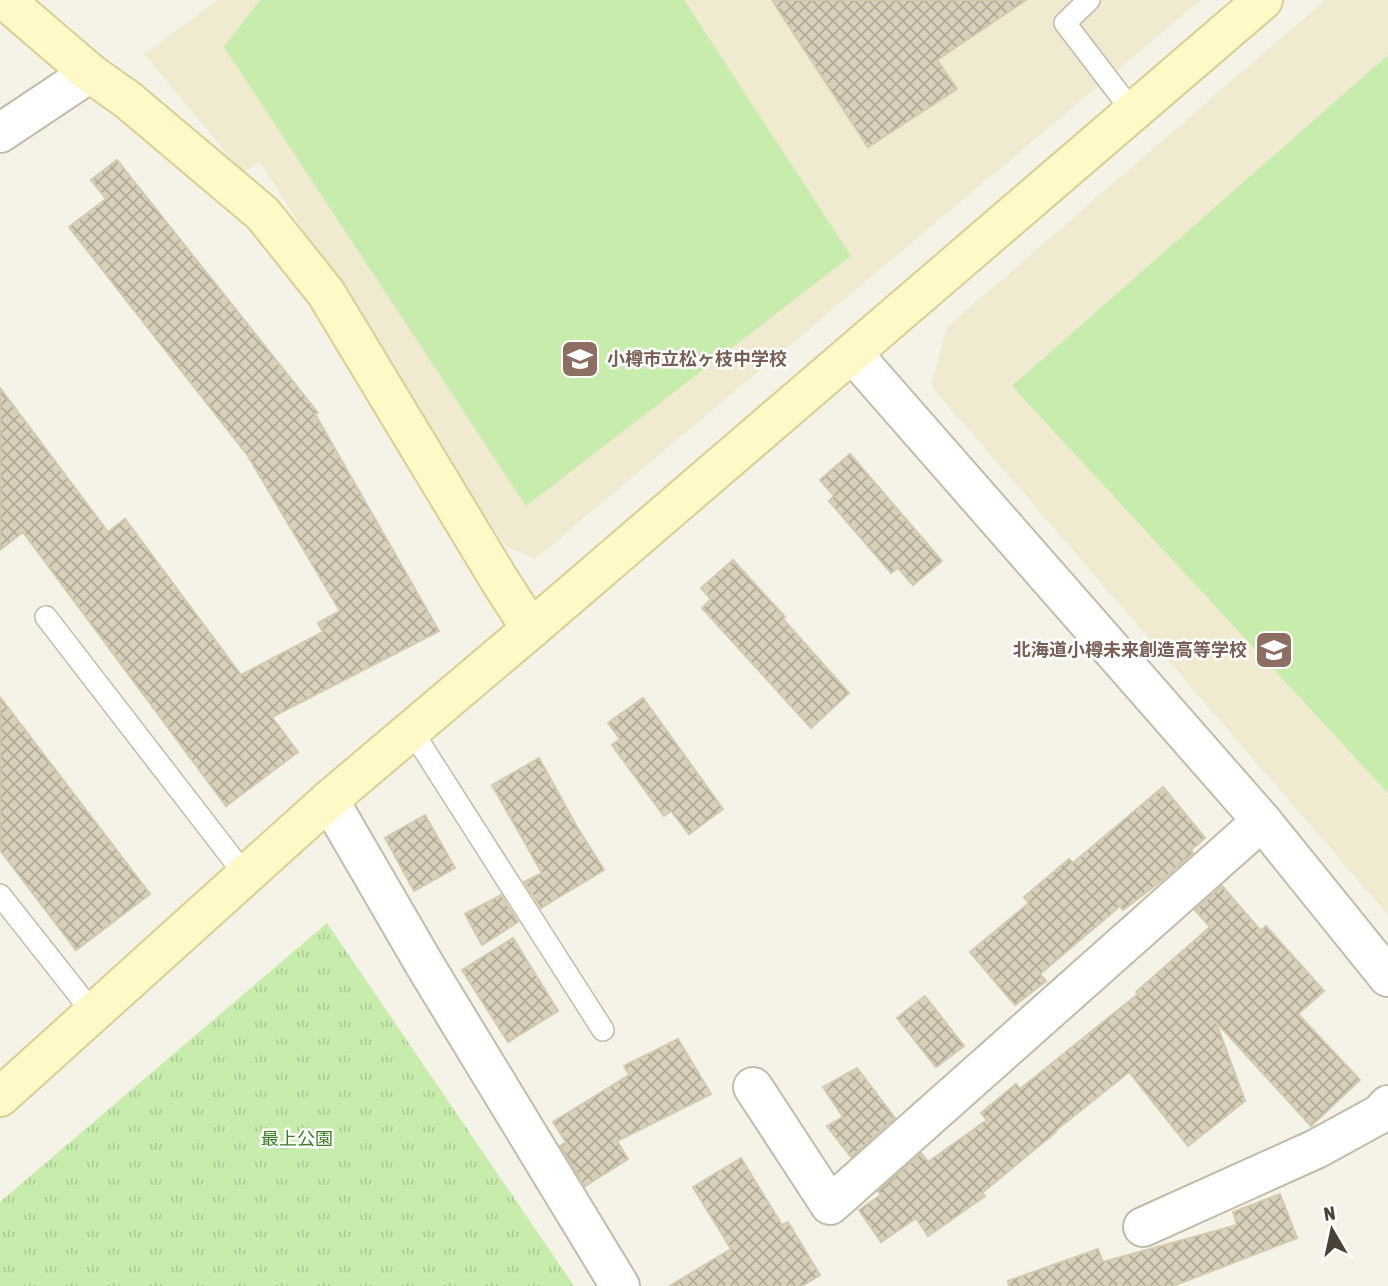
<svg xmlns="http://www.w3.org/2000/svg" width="1388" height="1286" viewBox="0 0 1388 1286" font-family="'Asap Condensed','Noto Sans JP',sans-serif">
  <defs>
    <pattern id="park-tufts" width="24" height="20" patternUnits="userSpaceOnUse" patternTransform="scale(1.75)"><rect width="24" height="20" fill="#c7ecac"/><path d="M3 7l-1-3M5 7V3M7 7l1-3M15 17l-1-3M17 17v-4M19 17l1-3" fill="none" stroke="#accc95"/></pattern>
    <pattern id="building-cross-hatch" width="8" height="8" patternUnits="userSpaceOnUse" patternTransform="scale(1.75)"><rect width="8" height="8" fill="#d8d0bb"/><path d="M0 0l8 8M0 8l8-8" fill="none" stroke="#b1aa99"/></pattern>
  </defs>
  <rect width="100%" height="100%" fill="#f5f2e7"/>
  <g fill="#efead0">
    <polygon points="218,0 1201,0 535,559 504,545 260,162 243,173 144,54"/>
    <polygon points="1325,0 1388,0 1388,915 931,386 947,327"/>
  </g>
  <g fill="#c7ecac">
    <polygon points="260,0 684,0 851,256 526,506 224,47"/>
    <polygon points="1388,55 1388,793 1012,386"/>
  </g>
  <polygon fill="url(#park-tufts)" points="327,923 574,1286 0,1286 0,1202"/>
  <g fill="url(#building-cross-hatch)" stroke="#d3c9ae" stroke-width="2">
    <polygon points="772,0 1026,0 937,60 957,89 868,147"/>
    <polygon points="117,160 318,413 315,414 439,631 272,717 298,752 226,806 23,532 0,550 0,388 108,532 125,519 241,675 323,632 318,623 340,611 248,456 69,227 106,199 91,180"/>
    <polygon points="850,454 942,561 913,585 898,568 891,573 829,501 834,496 820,480"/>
    <polygon points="733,560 785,617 783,619 849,693 811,728 702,608 711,599 701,588"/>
    <polygon points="0,697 150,894 76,950 0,850"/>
    <polygon points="643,698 723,809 689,834 671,811 664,816 612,745 620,739 608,723"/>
    <polygon points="539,758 577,827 604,870 541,908 524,882 542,873 492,785"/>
    <polygon points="1163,787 1205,838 1191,850 1193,853 1161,881 1123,910 1120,906 1040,974 1046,981 1015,1005 970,952 1029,903 1024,897 1069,859 1073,863"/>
    <polygon points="425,815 455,868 414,891 385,838"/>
    <polygon points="1222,886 1261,931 1266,926 1324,991 1298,1014 1360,1080 1311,1126 1216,1022 1245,1101 1188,1146 1129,1072 1055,1131 1056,1132 982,1193 985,1196 928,1236 916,1218 881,1242 859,1210 881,1195 878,1191 921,1153 928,1162 987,1120 981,1113 1016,1084 1020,1089 1138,994 1136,992 1210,927 1195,910"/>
    <polygon points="501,895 518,922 482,945 465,914"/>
    <polygon points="513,938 558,1011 508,1042 462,970"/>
    <polygon points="925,996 964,1046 936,1067 897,1018"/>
    <polygon points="678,1039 711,1094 617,1141 628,1159 585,1186 560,1146 566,1142 553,1122 629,1075 624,1066"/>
    <polygon points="857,1068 895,1118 851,1157 827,1126 843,1117 823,1087"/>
    <polygon points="741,1158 782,1225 788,1222 820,1275 802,1286 670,1286 731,1249 693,1187"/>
    <polygon points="1280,1194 1297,1238 1173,1286 1009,1286 1008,1281 1098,1249 1103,1262 1237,1225 1233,1212"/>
  </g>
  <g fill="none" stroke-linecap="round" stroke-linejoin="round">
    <defs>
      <g id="lane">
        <polyline points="1089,0 1065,23 1133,112"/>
        <polyline points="46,617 246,876"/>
        <polyline points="412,731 603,1030"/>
        <polyline points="0,895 94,1014"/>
      </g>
      <g id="street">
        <polyline points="0,133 90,73"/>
        <polyline points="853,354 1262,821 1388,977"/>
        <polyline points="329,800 426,967 620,1286"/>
        <polyline points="753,1087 830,1205 1262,821"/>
        <polyline points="1143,1227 1316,1149 1380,1114 1388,1105"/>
      </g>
      <g id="secondary">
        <polyline points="5,0 90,73 128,100 263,214 326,293 500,581 531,629"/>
        <polyline points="0,1097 329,800 531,629 1263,0"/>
      </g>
    </defs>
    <use href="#lane" stroke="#c1bca9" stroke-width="24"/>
    <use href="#street" stroke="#c1bca9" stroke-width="42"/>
    <use href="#secondary" stroke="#d9cf93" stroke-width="42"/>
    <use href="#lane" stroke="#fff" stroke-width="21"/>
    <use href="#street" stroke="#fff" stroke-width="38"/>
    <use href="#secondary" stroke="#fff9c7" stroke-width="38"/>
  </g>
  <defs>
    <symbol id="school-square" viewBox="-11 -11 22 22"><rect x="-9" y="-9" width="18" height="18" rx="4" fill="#8d6e63" stroke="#fff"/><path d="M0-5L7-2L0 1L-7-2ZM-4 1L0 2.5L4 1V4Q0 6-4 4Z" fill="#fff"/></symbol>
  </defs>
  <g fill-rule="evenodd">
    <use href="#school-square" x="558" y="337" width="44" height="44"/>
    <use href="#school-square" x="1252" y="628" width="44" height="44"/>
  </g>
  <g text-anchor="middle" stroke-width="5" stroke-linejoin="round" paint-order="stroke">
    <g font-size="18" font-weight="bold" fill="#785e54" stroke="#fff" text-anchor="start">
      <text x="607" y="365">小樽市立松ヶ枝中学校</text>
      <text x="1247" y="656" text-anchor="end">北海道小樽未来創造高等学校</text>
    </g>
    <g font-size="18" fill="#3a8023" stroke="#fff">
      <text x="297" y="1145">最上公園</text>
    </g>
  </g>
  <g transform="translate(1332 1230) rotate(351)" stroke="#ffffff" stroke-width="5" paint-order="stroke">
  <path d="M0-5L12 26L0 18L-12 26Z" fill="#494335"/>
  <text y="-10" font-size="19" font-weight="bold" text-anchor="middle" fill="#494335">N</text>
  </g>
</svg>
